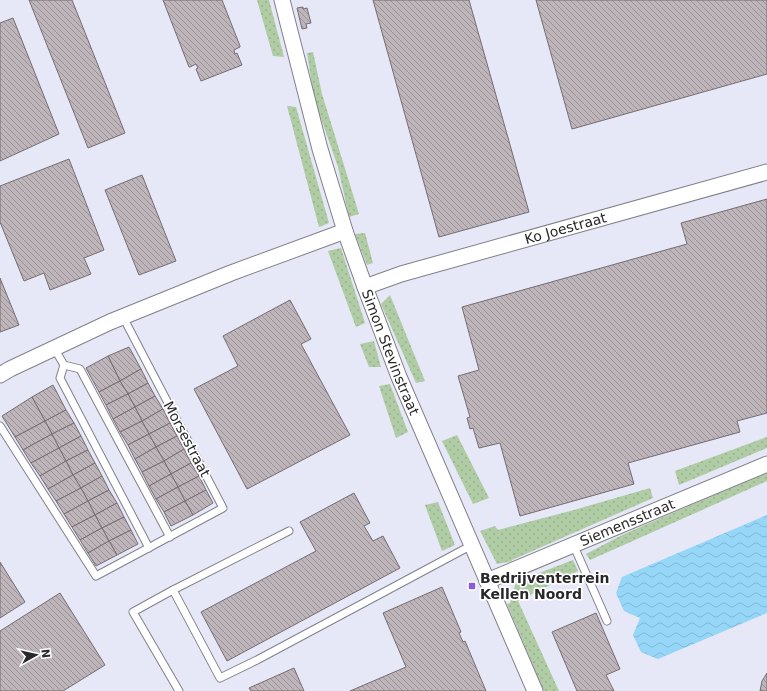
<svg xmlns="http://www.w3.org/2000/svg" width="767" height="691" viewBox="0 0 767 691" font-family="'DejaVu Sans',sans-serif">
  <defs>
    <pattern id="grass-dots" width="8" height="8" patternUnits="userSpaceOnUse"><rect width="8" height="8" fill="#afcca5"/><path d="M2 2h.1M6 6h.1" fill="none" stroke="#97af8e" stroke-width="1.8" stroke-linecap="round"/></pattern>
    <pattern id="water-waves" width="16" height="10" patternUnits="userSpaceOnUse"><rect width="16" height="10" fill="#96d6f7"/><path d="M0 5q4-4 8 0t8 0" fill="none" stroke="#81b8d4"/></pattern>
    <pattern id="building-back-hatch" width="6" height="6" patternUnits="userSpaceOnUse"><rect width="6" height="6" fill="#bdb5b9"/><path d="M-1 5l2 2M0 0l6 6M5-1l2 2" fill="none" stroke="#9a9397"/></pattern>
  </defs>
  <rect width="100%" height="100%" fill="#f4f5fd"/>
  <rect fill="#e6e7f7" x="0" y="0" width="767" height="691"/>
  <g fill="url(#grass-dots)">
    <polygon points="257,0 269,0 284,57 273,56"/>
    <polygon points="313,52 322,94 359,214 349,217 338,167 314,98 307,53"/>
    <polygon points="287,106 296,107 329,223 319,227"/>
    <polygon points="365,233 373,263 367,265 355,234"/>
    <polygon points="341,248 365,323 356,327 328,251"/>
    <polygon points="390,295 425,381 416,383 381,304"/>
    <polygon points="374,341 381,367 369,367 360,344"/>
    <polygon points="390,384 408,432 396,438 379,386"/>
    <polygon points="457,435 489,498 473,504 442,441"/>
    <polygon points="767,437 767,448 679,485 675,471"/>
    <polygon points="767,472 767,481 590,560 586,554 622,535"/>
    <polygon points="650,488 653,498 512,560 512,561 497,564 480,531 495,526 498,530 574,510"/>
    <polygon points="438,502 455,545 442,551 425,505"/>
    <polygon points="573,560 578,571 518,601 559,691 544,691 507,604 510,603 516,582"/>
  </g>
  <polygon fill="url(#water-waves)" points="767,515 767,613 658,659 641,652 633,635 640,618 624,611 616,593 622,577"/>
  <g fill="url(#building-back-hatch)" stroke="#756d71">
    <polygon points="29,0 72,0 125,133 88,148"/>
    <polygon points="163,0 222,0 240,46 240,47 234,50 235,54 237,53 242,65 201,81 196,69 198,68 196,64 190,67 189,67"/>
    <polygon points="373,0 469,0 529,212 439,237"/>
    <polygon points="536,0 767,0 767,74 572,129"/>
    <polygon points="303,7 303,9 307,8 311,23 306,24 307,28 302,29 297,8"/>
    <polygon points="13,18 59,134 0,161 0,23"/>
    <polygon points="69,159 104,250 84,258 91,274 50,290 44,273 24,281 0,222 0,186"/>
    <polygon points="142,175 176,261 139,275 105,190"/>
    <polygon points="767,199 767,413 737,421 740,432 628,463 634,484 520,516 500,443 479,448 473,428 470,429 467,418 470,417 458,376 479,370 462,307 687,244 681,223"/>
    <polygon points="0,278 19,325 0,332"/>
    <polygon points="290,300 311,339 301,344 350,435 247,489 194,389 238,366 223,336"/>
    <polygon points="129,347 141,369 120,381 108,356"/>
    <polygon points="108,356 120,381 99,392 86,368"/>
    <polygon points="141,369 148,383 128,394 120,381"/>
    <polygon points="120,381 128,394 106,405 99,392"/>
    <polygon points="148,383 155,396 135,407 128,394"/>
    <polygon points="53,385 66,410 45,421 32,397"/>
    <polygon points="128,394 135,407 113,419 106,405"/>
    <polygon points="155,396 163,409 142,421 135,407"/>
    <polygon points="32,397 45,421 15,437 2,416"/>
    <polygon points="135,407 142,421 120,432 113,419"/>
    <polygon points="163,409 170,423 149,434 142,421"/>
    <polygon points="66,410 74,423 52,434 45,421"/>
    <polygon points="45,421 52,434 23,450 15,437"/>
    <polygon points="142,421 149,434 128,445 120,432"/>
    <polygon points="74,423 81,436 59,448 52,434"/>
    <polygon points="170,423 177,436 156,447 149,434"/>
    <polygon points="52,434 59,448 31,463 23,450"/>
    <polygon points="149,434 156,447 135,459 128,445"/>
    <polygon points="81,436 88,450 66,461 59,448"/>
    <polygon points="177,436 184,449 164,461 156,447"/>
    <polygon points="156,447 164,461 142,472 135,459"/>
    <polygon points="59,448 66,461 40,476 31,463"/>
    <polygon points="184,449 191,463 171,474 164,461"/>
    <polygon points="88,450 95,463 73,475 66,461"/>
    <polygon points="66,461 73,475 48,489 40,476"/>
    <polygon points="164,461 171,474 149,486 142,472"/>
    <polygon points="95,463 102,476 81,488 73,475"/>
    <polygon points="191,463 199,476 178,487 171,474"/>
    <polygon points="171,474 178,487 156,499 149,486"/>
    <polygon points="73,475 81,488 56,501 48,489"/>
    <polygon points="102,476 109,490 88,501 81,488"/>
    <polygon points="199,476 206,490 185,501 178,487"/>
    <polygon points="178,487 185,501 164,512 156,499"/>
    <polygon points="81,488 88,501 64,514 56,501"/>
    <polygon points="109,490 117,503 95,515 88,501"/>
    <polygon points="206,490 213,503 193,515 185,501"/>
    <polygon points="354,493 370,523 364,526 373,541 383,536 400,568 227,661 201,612 316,551 300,522"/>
    <polygon points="88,501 95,515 72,527 64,514"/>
    <polygon points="185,501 193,515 171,526 164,512"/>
    <polygon points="117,503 124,517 102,528 95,515"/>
    <polygon points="95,515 102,528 80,540 72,527"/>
    <polygon points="124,517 131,530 109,541 102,528"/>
    <polygon points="102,528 109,541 88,553 80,540"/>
    <polygon points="131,530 138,544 117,555 109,541"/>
    <polygon points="109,541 117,555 96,566 88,553"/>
    <polygon points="0,562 25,602 0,618"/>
    <polygon points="442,587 461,632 459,633 463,642 465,641 486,691 350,691 406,667 383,613"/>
    <polygon points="60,593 105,665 63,691 0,691 0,631"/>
    <polygon points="596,613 620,669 606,675 614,691 577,691 552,632"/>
    <polygon points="294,668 304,691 251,691 249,688"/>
    <polygon points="767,673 767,691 760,691 762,681"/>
  </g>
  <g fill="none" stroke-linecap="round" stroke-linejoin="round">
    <defs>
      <g id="lane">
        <polyline points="54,348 64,365 80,369 170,537"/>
        <polyline points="64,365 60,378 149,548"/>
        <polyline points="0,426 96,576 223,508 123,317"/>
        <polyline points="573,544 607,621"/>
        <polyline points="173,590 220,678 257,660 472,545"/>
        <polyline points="179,691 133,612 173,590 289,531"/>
      </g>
      <g id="street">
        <path id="s1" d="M282,0L320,149L345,231L365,287L399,377L535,691"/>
        <path id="s2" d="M365,287L401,274L767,172"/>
        <polyline points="0,375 10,369 110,322 231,273 345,231"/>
        <path id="s3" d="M487,581L767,464"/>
      </g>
    </defs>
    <use href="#lane" stroke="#818189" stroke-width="9"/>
    <use href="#street" stroke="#818189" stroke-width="17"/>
    <use href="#lane" stroke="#fff" stroke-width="7"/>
    <use href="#street" stroke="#fff" stroke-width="15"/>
  </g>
  <rect fill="#8b5dd7" stroke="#fff" stroke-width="1.5" x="468" y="582" width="8" height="8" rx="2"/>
  <g text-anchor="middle" stroke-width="3.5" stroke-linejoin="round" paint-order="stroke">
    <g font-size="14" fill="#28282b" stroke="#fff">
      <text dy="5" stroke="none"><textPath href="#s2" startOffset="209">Ko Joestraat</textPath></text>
      <text dy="5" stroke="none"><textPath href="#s1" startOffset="369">Simon Stevinstraat</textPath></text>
      <text transform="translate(187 439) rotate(62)" y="5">Morsestraat</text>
      <text dy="5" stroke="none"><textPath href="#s3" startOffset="152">Siemensstraat</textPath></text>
    </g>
    <g font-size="14" font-weight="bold" fill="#28282b" stroke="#fff" text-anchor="start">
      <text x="480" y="583">Bedrijventerrein<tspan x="480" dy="16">Kellen Noord</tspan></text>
    </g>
  </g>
  <g transform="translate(36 655) rotate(82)" stroke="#ffffff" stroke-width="3" paint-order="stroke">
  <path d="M0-3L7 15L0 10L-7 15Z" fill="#28282b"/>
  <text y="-6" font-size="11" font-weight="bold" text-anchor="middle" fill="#28282b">N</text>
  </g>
</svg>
